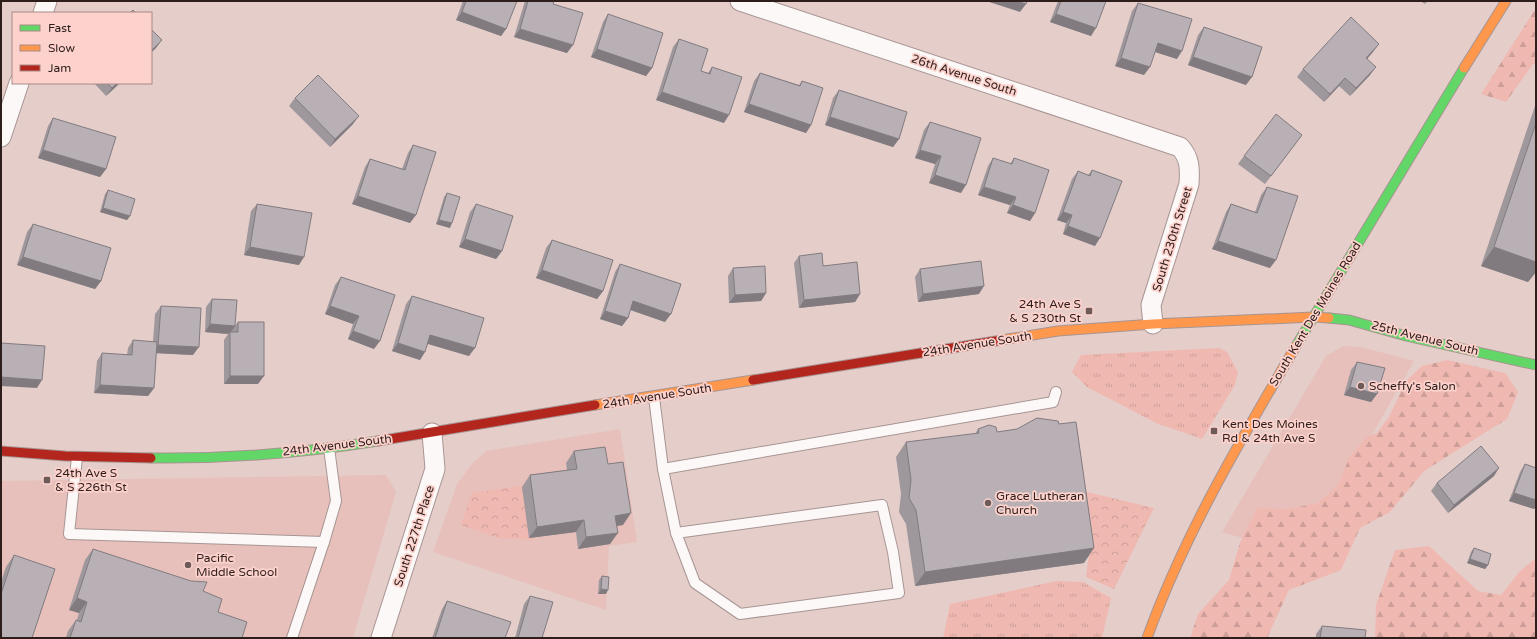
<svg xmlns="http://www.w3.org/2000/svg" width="1537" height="639" viewBox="0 0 1537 639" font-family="'Varela Round',sans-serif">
  <defs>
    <pattern id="grass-tufts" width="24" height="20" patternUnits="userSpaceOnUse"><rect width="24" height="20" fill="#efb9b2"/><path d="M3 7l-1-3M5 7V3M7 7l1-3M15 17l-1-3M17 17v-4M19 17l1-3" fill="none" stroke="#cd9f98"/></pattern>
    <pattern id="forest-firs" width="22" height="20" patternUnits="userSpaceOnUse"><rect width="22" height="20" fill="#efb9b2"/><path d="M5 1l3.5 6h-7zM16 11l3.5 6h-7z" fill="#cd9f98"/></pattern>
    <pattern id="park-crowns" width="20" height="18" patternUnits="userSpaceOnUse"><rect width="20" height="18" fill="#efb9b2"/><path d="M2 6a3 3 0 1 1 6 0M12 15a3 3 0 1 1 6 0" fill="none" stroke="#cd9f98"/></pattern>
  </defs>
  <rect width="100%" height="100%" fill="#e5cdca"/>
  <g fill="#e7c0bb">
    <polygon points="1343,346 1361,347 1414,361 1303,556 1222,532 1326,356"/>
    <polygon points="620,429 637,542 609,546 606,610 433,552 457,484 471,465 486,451"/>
    <polygon points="386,475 396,492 353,638 1,638 1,481"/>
  </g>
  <g fill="url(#grass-tufts)">
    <polygon points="1219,348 1227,352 1238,372 1235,385 1202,439 1156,423 1087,387 1072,372 1081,355"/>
    <polygon points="1057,581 1083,582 1111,598 1102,638 943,638 950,604"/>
  </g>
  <g fill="url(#forest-firs)">
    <polygon points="1536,8 1536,64 1533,64 1506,102 1481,94"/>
    <polygon points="1447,360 1505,373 1518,392 1507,419 1424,471 1390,512 1360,528 1341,570 1289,590 1267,638 1190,638 1198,614 1229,580 1240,543 1257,508 1289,509 1318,503 1338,485 1350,456 1367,437 1377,433 1389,417 1406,381 1422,366"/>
    <polygon points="1429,546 1478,591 1501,595 1520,571 1535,559 1536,561 1536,638 1375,638 1376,605 1395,550"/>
  </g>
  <g fill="url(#park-crowns)">
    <polygon points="526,485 534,540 498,538 461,525 472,493"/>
    <polygon points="1083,491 1154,508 1114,589 1086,577 1091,539"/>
  </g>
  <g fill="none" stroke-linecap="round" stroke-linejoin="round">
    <defs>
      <g id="lane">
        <polyline points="654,397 663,469 676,533"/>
        <polyline points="77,457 69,534 324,542"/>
        <polyline points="663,469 1053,402 1056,392"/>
        <polygon points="882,505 893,552 899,593 740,614 695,583 676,533"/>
        <polyline points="292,638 324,542 336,501 329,448"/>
      </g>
      <g id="street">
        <path d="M740,1L1180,147C1190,158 1190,169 1189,184L1151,305L1153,324"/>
        <polyline points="43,13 47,1"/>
        <polyline points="1,137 19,83"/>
        <polyline points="381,638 435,469 432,433"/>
      </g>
      <g id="fast">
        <polyline points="1329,318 1349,320 1406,336 1536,365"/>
        <polyline points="1296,346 1464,68"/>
        <path d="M151,458C227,459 303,453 378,441"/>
      </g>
      <g id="slow">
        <polyline points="1464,68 1506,1"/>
        <polyline points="1002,340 1058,331 1153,324 1313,317 1329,318"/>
        <polyline points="595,405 753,380"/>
        <path d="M1147,638C1185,533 1240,441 1296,346"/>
      </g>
      <g id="jam">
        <polyline points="753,380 1002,340"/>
        <polyline points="378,441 595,405"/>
        <polyline points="1,451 65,456 151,458"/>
      </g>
    </defs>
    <use href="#lane" stroke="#a79593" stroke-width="12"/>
    <use href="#street" stroke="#a79593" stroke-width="21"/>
    <use href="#fast" stroke="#a79593" stroke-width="11"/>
    <use href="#slow" stroke="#a79593" stroke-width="11"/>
    <use href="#jam" stroke="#a79593" stroke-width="11"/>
    <use href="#lane" stroke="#fbf8f7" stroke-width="10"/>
    <use href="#street" stroke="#fbf8f7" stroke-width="19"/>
    <use href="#fast" stroke="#63d668" stroke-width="9"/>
    <use href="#slow" stroke="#ff974d" stroke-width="9"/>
    <use href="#jam" stroke="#b3261e" stroke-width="9"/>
  </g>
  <g fill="#9e979c">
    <polygon points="463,1 517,1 506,29 501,36 456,20"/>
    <polygon points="525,1 554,1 553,4 567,53 514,37"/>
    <polygon points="1058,1 1106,1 1091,36 1050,22"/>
    <polygon points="1420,1 1428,1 1425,4"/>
    <polygon points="1138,3 1177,59 1155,52 1144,75 1115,66 1132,11"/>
    <polygon points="608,14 652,68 646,76 591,57 603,22"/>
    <polygon points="1204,27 1246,85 1188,65 1198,35"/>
    <polygon points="679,39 701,71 708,73 712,67 724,123 656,100 673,47"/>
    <polygon points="1373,52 1367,58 1370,75 1350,96 1339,86 1324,102 1297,77 1303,69"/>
    <polygon points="760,73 799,85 802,81 811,125 806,133 744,112 754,81"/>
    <polygon points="94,83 120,83 106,96"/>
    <polygon points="839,90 899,139 893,147 825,125 833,98"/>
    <polygon points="295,98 353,124 330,147 289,106"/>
    <polygon points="1536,103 1536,272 1528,282 1481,266"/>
    <polygon points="53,118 106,169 100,177 38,158 48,126"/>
    <polygon points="930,122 961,193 929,183 935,164 915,158 924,130"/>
    <polygon points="1302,135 1265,184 1238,164 1244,156"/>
    <polygon points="413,145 410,223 352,204 365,167 370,159 402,169 408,153"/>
    <polygon points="993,158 1010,164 1014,158 1035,213 1030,221 1007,213 1010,205 978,195 988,166"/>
    <polygon points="1092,170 1095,246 1063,234 1066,223 1057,220 1072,179 1078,171 1088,175"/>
    <polygon points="1267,187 1270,268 1212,249 1226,212 1231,204 1255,212 1261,195"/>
    <polygon points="108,190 130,216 127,220 100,212 105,194"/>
    <polygon points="447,193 450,228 436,224 444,197"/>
    <polygon points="257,204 299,265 244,255 251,211"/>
    <polygon points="476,204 502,251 496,259 459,247 470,212"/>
    <polygon points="33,224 101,281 95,289 17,265 27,232"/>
    <polygon points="552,240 603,291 597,299 536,278 546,248"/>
    <polygon points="799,256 823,266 860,294 855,302 799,308 794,263"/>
    <polygon points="620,264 665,322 630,310 628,318 622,326 600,319 615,272"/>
    <polygon points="733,268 766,293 761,301 729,303 728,276"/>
    <polygon points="920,269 979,294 918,302 915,277"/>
    <polygon points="341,277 374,349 348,339 353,324 325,314 335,285"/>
    <polygon points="412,296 469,356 428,344 420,360 392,351 406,304"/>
    <polygon points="212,299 235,326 238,322 258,384 224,384 224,340 228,334 205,332 206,307"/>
    <polygon points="161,306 193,355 156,353 154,388 148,396 94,393 97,361 102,353 127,355 128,348 133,340 153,342 155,314"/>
    <polygon points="1357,362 1377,394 1371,402 1344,395 1351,370"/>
    <polygon points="978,429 997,432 1084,563 915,586 906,524 899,512 901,494 896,457 906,442 975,434"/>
    <polygon points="574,451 608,464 623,525 617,526 610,544 578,549 576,532 529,538 522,487 530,475 567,470 566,463"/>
    <polygon points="1525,464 1536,468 1536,506 1534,509 1509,501 1520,472"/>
    <polygon points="1494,476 1448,513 1431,491 1437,483"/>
    <polygon points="1474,548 1488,565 1485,569 1467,563 1471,552"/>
    <polygon points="93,549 203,591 218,612 242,638 66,638 68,631 76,620 77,620 79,613 69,610 85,560"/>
    <polygon points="14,555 1,638 1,582 6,567"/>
    <polygon points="602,576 606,594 598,594 599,580"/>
    <polygon points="530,596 542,638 543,638 515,638 524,604"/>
    <polygon points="447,601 505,638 432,638 442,609"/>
    <polygon points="1322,626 1365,638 1316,638 1316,634"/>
  </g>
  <g fill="#817b7f">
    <polygon points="986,1 1016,1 1026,4 1020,12"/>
    <polygon points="462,12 506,29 501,36 456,20"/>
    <polygon points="1056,14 1096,28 1091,36 1050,22"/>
    <polygon points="520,29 573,45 567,53 514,37"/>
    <polygon points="162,40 156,48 151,53 151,51"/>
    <polygon points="1158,43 1182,51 1177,59 1152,51"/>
    <polygon points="1379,44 1373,52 1361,66 1366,58"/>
    <polygon points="597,49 652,68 646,76 591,57"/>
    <polygon points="1193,57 1252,77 1246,85 1188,65"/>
    <polygon points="1121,58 1150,67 1144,75 1115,66"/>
    <polygon points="1376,67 1370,75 1350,96 1356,88"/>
    <polygon points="1345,78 1339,86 1324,102 1330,94"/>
    <polygon points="117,83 120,83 106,96 112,88"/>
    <polygon points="662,92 729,115 724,123 656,100"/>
    <polygon points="749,104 811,125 806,133 744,112"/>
    <polygon points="359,116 353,124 330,147 335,139"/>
    <polygon points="830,117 899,139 893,147 825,125"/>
    <polygon points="43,150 106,169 100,177 38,158"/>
    <polygon points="920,150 941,156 935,164 915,158"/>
    <polygon points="935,175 966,185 961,193 929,183"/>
    <polygon points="984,187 1016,197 1010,205 978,195"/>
    <polygon points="358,196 416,215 410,223 352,204"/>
    <polygon points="1013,205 1035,213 1030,221 1007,213"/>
    <polygon points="103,208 130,216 127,220 100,212"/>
    <polygon points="1063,212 1072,215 1066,223 1057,220"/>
    <polygon points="439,220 452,223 450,228 436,224"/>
    <polygon points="1068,226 1100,238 1095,246 1063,234"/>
    <polygon points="465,239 502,251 496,259 459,247"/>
    <polygon points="1218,241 1276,260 1270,268 1212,249"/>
    <polygon points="250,247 304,257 299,265 244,255"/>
    <polygon points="1494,247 1536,262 1536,272 1528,282 1481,266"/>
    <polygon points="23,257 101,281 95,289 17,265"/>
    <polygon points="542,270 603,291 597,299 536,278"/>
    <polygon points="984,286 979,294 918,302 923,294"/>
    <polygon points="766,293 761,301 729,303 735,295"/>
    <polygon points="860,294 855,302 799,308 804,300"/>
    <polygon points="633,301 671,314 665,322 628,309"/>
    <polygon points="330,306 359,316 353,324 325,314"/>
    <polygon points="605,311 628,318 622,326 600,319"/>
    <polygon points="210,324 235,326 230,334 230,332 228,334 205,332"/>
    <polygon points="353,331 380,341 374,349 348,339"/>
    <polygon points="430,335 475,348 469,356 425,343"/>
    <polygon points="398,343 425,352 420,360 392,351"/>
    <polygon points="158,345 199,347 193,355 153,353"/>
    <polygon points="230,376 264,376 258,384 224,384"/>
    <polygon points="1,377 42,380 37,388 1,386"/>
    <polygon points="100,385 154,388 148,396 94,393"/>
    <polygon points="1350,387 1377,394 1371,402 1344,395"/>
    <polygon points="1499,468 1494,476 1448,513 1454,505"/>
    <polygon points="1514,493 1536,500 1536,506 1534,509 1509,501"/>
    <polygon points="631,513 623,525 607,527 615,516"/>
    <polygon points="584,520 576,532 529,538 537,527"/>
    <polygon points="618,533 610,544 578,549 586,537"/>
    <polygon points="1094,548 1084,563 915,586 925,572"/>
    <polygon points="1470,559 1488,565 1485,569 1467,563"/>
    <polygon points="601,589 608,590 606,594 598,594"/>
    <polygon points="77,598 87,602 79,613 69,610"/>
  </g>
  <g fill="#b8b0b5" stroke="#817b7f">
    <polygon points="466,1 517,1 506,29 462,12"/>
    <polygon points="528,1 554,1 553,4 583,13 573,45 520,29"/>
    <polygon points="1016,1 1027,1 1026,4"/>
    <polygon points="1061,1 1106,1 1096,28 1056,14"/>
    <polygon points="1138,3 1192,19 1182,51 1158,43 1150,67 1121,58"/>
    <polygon points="133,10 136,13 130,13"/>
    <polygon points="608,14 663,33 652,68 597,49"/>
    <polygon points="1351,17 1379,44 1366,58 1376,67 1356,88 1345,78 1330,94 1303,69"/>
    <polygon points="1204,27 1262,47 1252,77 1193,57"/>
    <polygon points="151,29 162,40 151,51"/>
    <polygon points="679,39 708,49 701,71 710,74 712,67 742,77 729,115 662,92"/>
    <polygon points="760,73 800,86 802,81 823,88 811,125 749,104"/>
    <polygon points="318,75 359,116 335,139 295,98"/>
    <polygon points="107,83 117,83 112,88"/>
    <polygon points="839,90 907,112 899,139 830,117"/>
    <polygon points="1276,114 1302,135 1271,176 1244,156"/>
    <polygon points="53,118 116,137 106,169 43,150"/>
    <polygon points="930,122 981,138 966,185 935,175 941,156 920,150"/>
    <polygon points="1536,123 1536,262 1494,247"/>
    <polygon points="413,145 436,152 416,215 358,196 370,159 405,170"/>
    <polygon points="993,158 1012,164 1014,158 1049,170 1035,213 1013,205 1016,197 984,187"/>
    <polygon points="1092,170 1122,181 1100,238 1068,226 1072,215 1063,212 1078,171 1090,176"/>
    <polygon points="1267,187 1298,196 1276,260 1218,241 1231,204 1257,213"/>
    <polygon points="108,190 135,199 130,216 103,208"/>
    <polygon points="447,193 460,197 452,223 439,220"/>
    <polygon points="257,204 312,213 304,257 250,247"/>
    <polygon points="476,204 513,216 502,251 465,239"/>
    <polygon points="33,224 111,248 101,281 23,257"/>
    <polygon points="552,240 613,260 603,291 542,270"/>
    <polygon points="822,253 823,266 857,262 860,294 804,300 799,256"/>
    <polygon points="981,261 984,286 923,294 920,269"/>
    <polygon points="620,264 681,284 671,314 633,301 628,318 605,311"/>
    <polygon points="765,266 766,293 735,295 733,268"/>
    <polygon points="341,277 395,295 380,341 353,331 359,316 330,306"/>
    <polygon points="412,296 484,318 475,348 430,335 425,352 398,343"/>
    <polygon points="212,299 237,300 235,326 210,324"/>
    <polygon points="161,306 201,308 199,347 158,345"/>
    <polygon points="238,322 264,322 264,376 230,376 230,332 238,332"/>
    <polygon points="133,340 157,342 154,388 100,385 102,353 132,355"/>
    <polygon points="1,343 45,346 42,380 1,377"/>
    <polygon points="1357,362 1385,368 1377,394 1350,387"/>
    <polygon points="1037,418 1058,421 1059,424 1076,422 1094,548 925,572 916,510 909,498 911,480 906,442 979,433 978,429 989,425 996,427 997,432 1017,429"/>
    <polygon points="1481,446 1499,468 1454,505 1437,483"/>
    <polygon points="605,447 608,464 623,462 631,513 615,516 618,533 586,537 584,520 537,527 530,475 577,469 574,451"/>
    <polygon points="1525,464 1536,468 1536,500 1514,493"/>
    <polygon points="1474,548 1491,554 1488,565 1470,559"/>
    <polygon points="93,549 191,581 207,582 203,591 222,599 218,612 247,622 242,638 70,638 76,620 81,622 87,602 77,598"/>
    <polygon points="14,555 55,569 32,638 1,638 1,594"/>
    <polygon points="602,576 609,577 608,590 601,589"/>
    <polygon points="530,596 553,602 542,638 543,638 518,638"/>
    <polygon points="447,601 511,622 505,638 435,638"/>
    <polygon points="1322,626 1366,630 1365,638 1320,638"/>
  </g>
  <g fill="#6d5b59" stroke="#fdd2cc" stroke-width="1.5">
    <rect x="1085" y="307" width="8" height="8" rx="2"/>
    <circle cx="1361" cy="386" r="4"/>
    <rect x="1210" y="427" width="8" height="8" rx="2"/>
    <rect x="43" y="476" width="8" height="8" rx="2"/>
    <circle cx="988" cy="503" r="4"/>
    <circle cx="188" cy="565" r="4"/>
  </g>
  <g text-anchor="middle" stroke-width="3.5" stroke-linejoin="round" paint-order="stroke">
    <g font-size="12" fill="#2d1e1c" stroke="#fdd2cc">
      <text transform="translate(964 75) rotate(18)" y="4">26th Avenue South</text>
      <text transform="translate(1172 239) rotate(-73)" y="4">South 230th Street</text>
      <text transform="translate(1315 314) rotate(-59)" y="4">South Kent Des Moines Road</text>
      <text transform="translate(1425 338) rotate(14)" y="4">25th Avenue South</text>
      <text transform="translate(977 344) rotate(-9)" y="4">24th Avenue South</text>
      <text transform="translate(657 396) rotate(-9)" y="4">24th Avenue South</text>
      <text transform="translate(337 445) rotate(-7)" y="4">24th Avenue South</text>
      <text transform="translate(414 536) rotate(-72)" y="4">South 227th Place</text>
    </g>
    <g font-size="12" fill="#2d1e1c" stroke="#fdd2cc" text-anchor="start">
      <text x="1081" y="308" text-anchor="end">24th Ave S<tspan x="1081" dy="14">&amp; S 230th St</tspan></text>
      <text x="1369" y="390">Scheffy's Salon</text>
      <text x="1222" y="428">Kent Des Moines<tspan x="1222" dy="14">Rd &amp; 24th Ave S</tspan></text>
      <text x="55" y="477">24th Ave S<tspan x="55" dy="14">&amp; S 226th St</tspan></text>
      <text x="996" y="500">Grace Lutheran<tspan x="996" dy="14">Church</tspan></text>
      <text x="196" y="562">Pacific<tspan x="196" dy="14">Middle School</tspan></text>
    </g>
  </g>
  <rect width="1537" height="639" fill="none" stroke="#2d1e1c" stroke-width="4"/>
  <rect x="12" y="12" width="140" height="72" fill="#fdd2cc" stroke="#aa8a86"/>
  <rect x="20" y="25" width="20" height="6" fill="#63d668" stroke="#aa8a86"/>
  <text x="48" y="32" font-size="12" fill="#2d1e1c">Fast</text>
  <rect x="20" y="45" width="20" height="6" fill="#ff974d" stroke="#aa8a86"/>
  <text x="48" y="52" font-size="12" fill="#2d1e1c">Slow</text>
  <rect x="20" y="65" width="20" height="6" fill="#b3261e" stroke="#aa8a86"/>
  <text x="48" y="72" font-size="12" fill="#2d1e1c">Jam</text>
</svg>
